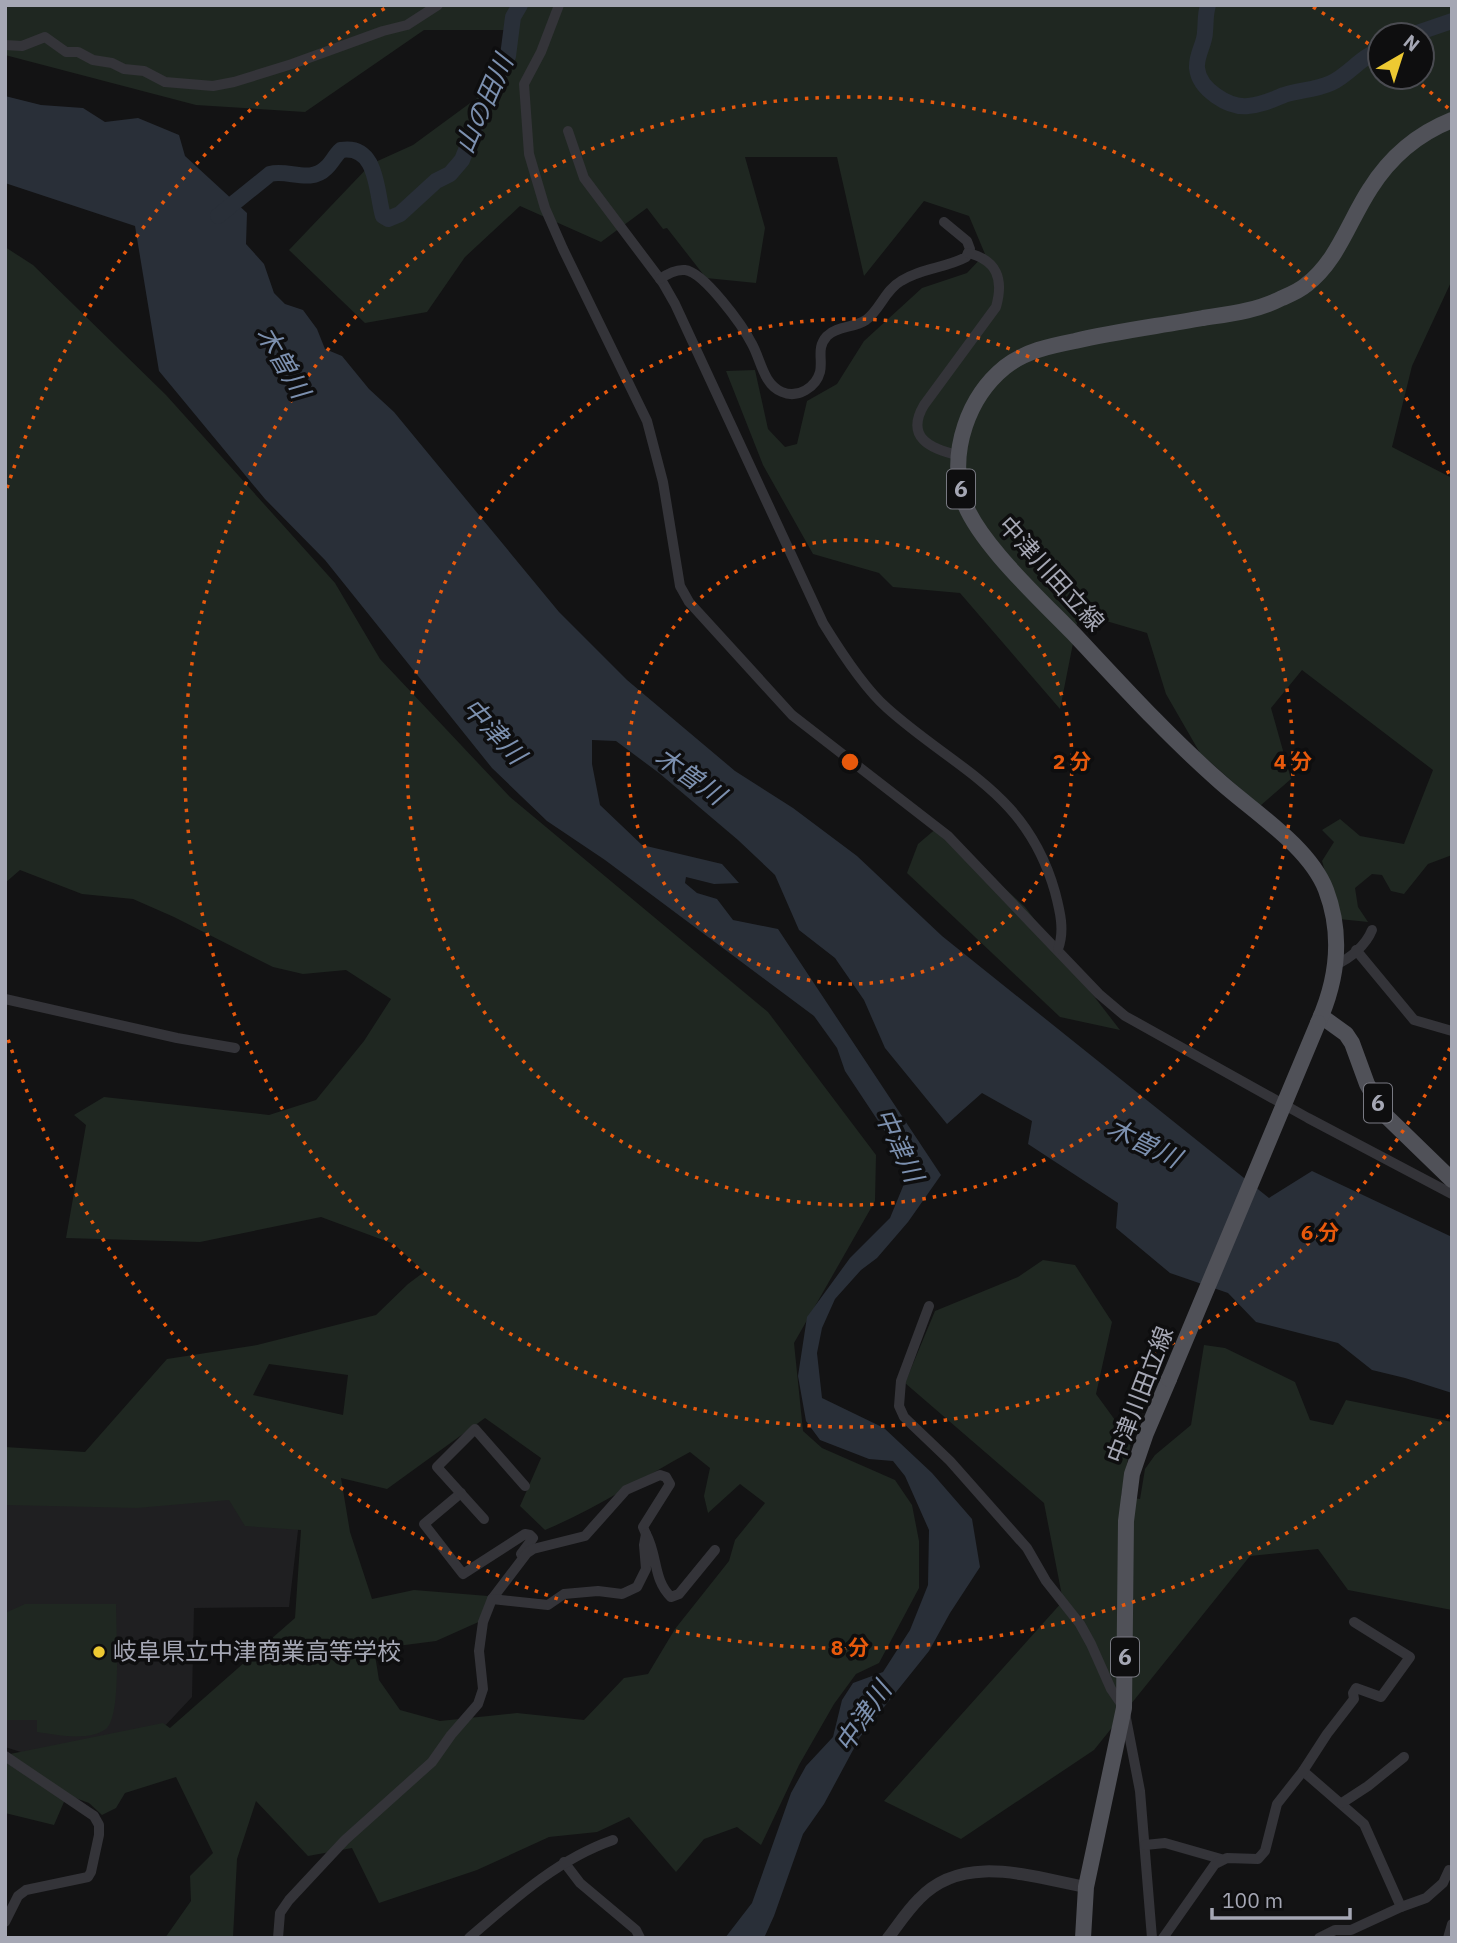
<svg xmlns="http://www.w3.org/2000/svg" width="1457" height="1943" viewBox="0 0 1457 1943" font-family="'IBM Plex Sans','Noto Sans JP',sans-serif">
  <rect width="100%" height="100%" fill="#131314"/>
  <polygon fill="#1f1f21" points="230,1496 299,1522 289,1607 194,1608 192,1697 146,1746 59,1764 5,1747 5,1497"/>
  <g fill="#1f2721" fill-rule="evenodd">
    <path d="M5,5H1452V280L1412,366L1392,447L1452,478V855L1428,864L1404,894L1391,891L1382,875L1372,874L1355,888L1358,907L1368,922L1339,919L1322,861L1334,842L1322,830L1340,819L1360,836L1404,844L1433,770L1302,670L1271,708L1291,779L1260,806L1200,753L1166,694L1147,633L1079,613L1060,709L960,593L893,587L879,573L813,554L763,465L726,371L755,370L768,429L785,447L797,444L807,401L837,384L864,341L922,288L967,273L985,254L969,216L924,201L864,276L837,157H745L765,228L756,283L706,278L667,228L663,229L647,208L601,242L520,206L465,257L427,312L365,323L289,250L371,164L413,145L477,98L513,30H424L305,112L196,105L5,55ZM1380,35H1422V77H1380Z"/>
    <path d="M5,247L33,265L166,395L335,583L380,659L510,797L768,1012L876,1155L875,1201L794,1343L803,1431L822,1448L895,1480L912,1505L919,1541V1588L879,1663L856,1674L834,1704L799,1765L761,1845L737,1827L704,1839L676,1872L629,1817L597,1832L549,1837L477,1870L379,1903L352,1848L308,1856L256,1801L237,1859L233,1938H165L191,1901L190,1876L213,1853L176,1777L125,1793L116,1808L102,1815L89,1803L67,1795L54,1825L5,1813V1755L163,1723L170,1728L295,1618L301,1530L245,1526L229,1500L137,1508L5,1505V1447L85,1452L167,1359L257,1345L376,1315L408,1284L424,1272L394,1244L321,1217L200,1242L66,1238L86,1125L74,1115L104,1097L269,1115L316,1100L364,1041L391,999L346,970L303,974L273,967L174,917L133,899L82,894L20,870L5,883ZM269,1364L348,1375L343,1415L253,1395ZM485,1418L541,1458L520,1506L545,1530C596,1509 642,1478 690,1452L710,1468L704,1496L708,1513L740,1484L765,1503L735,1540L729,1561L675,1629L648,1674L624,1678L584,1720L517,1713L440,1721L400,1710L379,1680L374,1649L436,1641L483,1620L488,1596L414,1590L372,1599L350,1532L341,1478L387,1489Z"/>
    <polygon points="938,827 1025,907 1120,1030 1060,1017 907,873 918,844"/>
    <polygon points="1043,1260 1075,1265 1112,1322 1096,1394 1131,1442 1121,1496 1140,1499 1145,1469 1155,1455 1191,1425 1204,1345 1225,1348 1295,1382 1310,1420 1333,1425 1346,1400 1452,1422 1452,1610 1348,1590 1318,1549 1250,1556 1094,1750 961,1839 884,1801 1063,1601 1044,1503 905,1383 935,1311 1018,1277"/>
    <path d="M25,1604H116C116,1627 122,1714 107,1728C91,1742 57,1735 37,1732V1720H5V1613Z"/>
  </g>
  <polygon fill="#292f38" points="5,96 41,105 83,108 105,122 138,118 179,135 185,156 247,213 246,244 264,264 274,293 285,304 303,310 317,329 325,349 342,356 369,389 394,412 559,612 627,680 735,771 793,808 857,856 942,936 1269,1198 1312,1171 1452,1237 1452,1393 1405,1378 1372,1370 1338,1343 1256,1322 1228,1293 1170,1273 1116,1228 1118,1203 1028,1144 1032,1121 982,1093 947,1124 885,1048 864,1000 835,958 799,930 775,875 738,840 659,773 616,741 592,740 592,764 600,805 642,845 722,864 739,883 714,884 686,877 685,883 697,893 717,899 733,920 778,929 941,1175 908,1222 877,1258 861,1270 835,1299 822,1328 817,1353 822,1398 884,1428 932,1473 972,1519 980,1567 950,1613 929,1651 860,1737 824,1804 803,1834 774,1916 764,1938 725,1938 752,1903 791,1793 806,1766 833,1737 842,1700 853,1683 883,1672 910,1630 928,1585 929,1530 905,1476 893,1461 869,1459 820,1440 806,1421 798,1376 807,1317 850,1258 890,1218 906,1179 900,1154 845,1071 837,1048 814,1016 605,860 547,821 492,768 325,560 265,499 159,371 135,226 5,183"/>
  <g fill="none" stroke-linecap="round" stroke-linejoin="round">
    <g stroke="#292f38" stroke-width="16">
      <path d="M1208,5C1205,15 1206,22 1205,32C1205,44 1196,54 1197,68C1199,89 1228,108 1248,106C1262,105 1272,100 1284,95C1299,90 1316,90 1331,83C1349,75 1360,57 1380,50"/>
      <polyline points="1411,35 1452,21"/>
      <path d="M218,216L270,174C288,169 310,184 326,168C332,163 335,155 341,150C378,144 376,192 383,216L388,219L400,214L436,181L450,174L462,160L487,98L508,56L513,17L520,5"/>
    </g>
    <g stroke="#343439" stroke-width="10">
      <polyline points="559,5 541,52 524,84 529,154 545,208 563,249 647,421 663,482 680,586 689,602 792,715 948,836 1099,994 1125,1016 1308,1118 1452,1194"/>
      <polyline points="5,45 22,46 45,37 66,52 78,52 93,60 112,63 124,69 144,71 165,82 213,86 234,82 292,64 383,31 407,25 438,5"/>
      <path d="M568,131L584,178L663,283L675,304L823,623C839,649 864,688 887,708C956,770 1027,792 1055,892C1060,911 1065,931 1058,949"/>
      <path d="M660,279C667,274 675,269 685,270C704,272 743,326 752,344C761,360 763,384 782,392C798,399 816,387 820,372C823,359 816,348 827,336C837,326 854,328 866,320C880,310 885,290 901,281C921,268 946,268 966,257L970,249L967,241L944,222"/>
      <path d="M958,455C930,449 905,437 924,405L996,307C1004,279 997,260 968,253"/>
      <polyline points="1356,950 1414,1020 1452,1031"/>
      <path d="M1335,965C1350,959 1366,945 1372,930"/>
      <polyline points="5,999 177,1038 235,1048"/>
      <polyline points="929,1306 901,1381 899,1406 904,1417 950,1461 1027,1548 1046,1581 1080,1624 1091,1644 1111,1689 1124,1708 1140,1791 1152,1938"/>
      <polyline points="461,1493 424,1524 463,1574 525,1534 530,1535 533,1538 521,1554"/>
      <polyline points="484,1519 437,1467 475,1429 525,1486"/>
      <polyline points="492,1599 527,1553 533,1549 585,1536 626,1490 660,1475 666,1477 670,1484 643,1527 646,1534"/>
      <polyline points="5,1756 94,1816 99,1825 99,1835 91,1872 88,1877 26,1890 18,1896 5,1922"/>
      <polyline points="1303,1771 1364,1824 1401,1907"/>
      <polyline points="1342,1803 1368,1786 1404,1757"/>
      <polyline points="1145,1845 1165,1843 1221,1859"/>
      <polyline points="564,1862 580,1883 636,1930 640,1938"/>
      <path d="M278,1938L280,1913L289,1900L345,1840L432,1762L451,1735L478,1704L483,1689L479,1651L483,1622L492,1599L548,1605L564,1594L598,1591L622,1594L637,1587L646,1569L644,1545L646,1534C658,1556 653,1580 671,1597L679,1594L715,1550"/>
      <path d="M469,1938C513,1900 558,1859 613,1840"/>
      <polyline points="1163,1938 1215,1864 1227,1858 1258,1859 1265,1851 1277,1804 1303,1771 1327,1734 1354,1699 1353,1693 1356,1688 1381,1697 1410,1657 1354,1622"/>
      <polyline points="1319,1938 1335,1930 1351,1930 1401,1907 1426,1898 1443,1883 1449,1870"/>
      <polyline points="1448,1938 1452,1924"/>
    </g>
    <path stroke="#343439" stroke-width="12" d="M888,1938C898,1925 907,1911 919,1899C963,1852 1031,1877 1086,1887"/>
    <g stroke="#505158" stroke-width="16">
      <polyline points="1321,1016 1346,1034 1352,1043 1367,1084 1384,1114 1452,1180"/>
      <path d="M1318,1023C1337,981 1343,935 1326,890C1309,846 1252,811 1217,779C1166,734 1120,683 1073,633C1041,600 974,539 962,496C950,450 968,397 1005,367C1025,351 1050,346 1075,341C1117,331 1160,326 1203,318C1229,314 1257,311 1282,298C1289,295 1299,291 1306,285C1337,262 1349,221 1370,189C1390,157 1417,134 1452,120"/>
      <polyline points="1083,1938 1086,1887 1124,1708 1126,1521 1132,1474 1146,1433 1169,1379"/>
    </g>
    <polyline stroke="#505158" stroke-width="16" points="1169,1379 1318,1023"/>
  </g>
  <g fill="none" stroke="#e8590c" stroke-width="3.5" stroke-dasharray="3.5 7">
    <circle cx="850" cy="762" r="222"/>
    <circle cx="850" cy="762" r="443"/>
    <path d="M1450 1048A665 665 0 1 1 1450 476"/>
    <path d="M1449 1415A886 886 0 0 1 7 1036M7 488A886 886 0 0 1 387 7M1313 7A886 886 0 0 1 1377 50M1414 78A886 886 0 0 1 1449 109"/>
  </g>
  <circle fill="#edc932" stroke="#0e0e0f" stroke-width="2.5" cx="99" cy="1652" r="7"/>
  <g text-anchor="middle" stroke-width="7" stroke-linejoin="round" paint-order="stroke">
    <g fill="#0e0e0f" stroke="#787982" stroke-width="2">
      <rect x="947" y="469.5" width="28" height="39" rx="5"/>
      <rect x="1364" y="1083.5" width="28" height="39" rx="5"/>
      <rect x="1111" y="1637.5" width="28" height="39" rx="5"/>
    </g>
    <g font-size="23" font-weight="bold" fill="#a5a7b4">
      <text x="961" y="497">6</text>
      <text x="1378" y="1111">6</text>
      <text x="1125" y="1665">6</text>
    </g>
    <g font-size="24" fill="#a5a7b4" stroke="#0e0e0f">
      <text transform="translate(1051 574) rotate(48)" y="8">中津川田立線</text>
      <text transform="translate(1140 1395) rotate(-69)" y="8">中津川田立線</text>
    </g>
    <g font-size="24" fill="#a5a7b4" stroke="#0e0e0f" text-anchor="start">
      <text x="113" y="1660">岐阜県立中津商業高等学校</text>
    </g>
    <g font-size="26" font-style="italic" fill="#7c90af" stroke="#0e0e0f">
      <text transform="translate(484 104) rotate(-66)" y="9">山の田川</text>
      <text transform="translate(283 362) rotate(60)" y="9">木曽川</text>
      <text transform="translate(494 731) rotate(47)" y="9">中津川</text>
      <text transform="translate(690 776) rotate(35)" y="9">木曽川</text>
      <text transform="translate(1144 1143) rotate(26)" y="9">木曽川</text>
      <text transform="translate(899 1145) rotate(65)" y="9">中津川</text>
      <text transform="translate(863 1717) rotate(-56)" y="9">中津川</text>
    </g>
  </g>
  <circle cx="850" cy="762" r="10" fill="#e8590c" stroke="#0e0e0f" stroke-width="3.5"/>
  <g font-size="21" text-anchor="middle" font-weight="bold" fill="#e8590c" stroke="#0e0e0f" stroke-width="7" stroke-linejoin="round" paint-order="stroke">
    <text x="1072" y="769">2 分</text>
    <text x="1293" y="769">4 分</text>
    <text x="1320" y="1240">6 分</text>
    <text x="850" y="1655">8 分</text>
  </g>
  <rect width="1457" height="1943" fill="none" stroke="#a5a7b4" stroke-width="14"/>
  <g transform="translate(1401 56) rotate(39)"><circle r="33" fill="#0e0e0f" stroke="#4a4b51" stroke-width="2"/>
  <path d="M0-5L12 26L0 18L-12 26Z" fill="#edc932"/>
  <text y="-10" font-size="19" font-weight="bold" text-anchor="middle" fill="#a5a7b4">N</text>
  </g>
  <path d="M1212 1908v10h138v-10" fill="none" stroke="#a5a7b4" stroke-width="3.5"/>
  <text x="1222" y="1908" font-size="21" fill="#a5a7b4" stroke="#0e0e0f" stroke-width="5" paint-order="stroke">100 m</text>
</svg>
